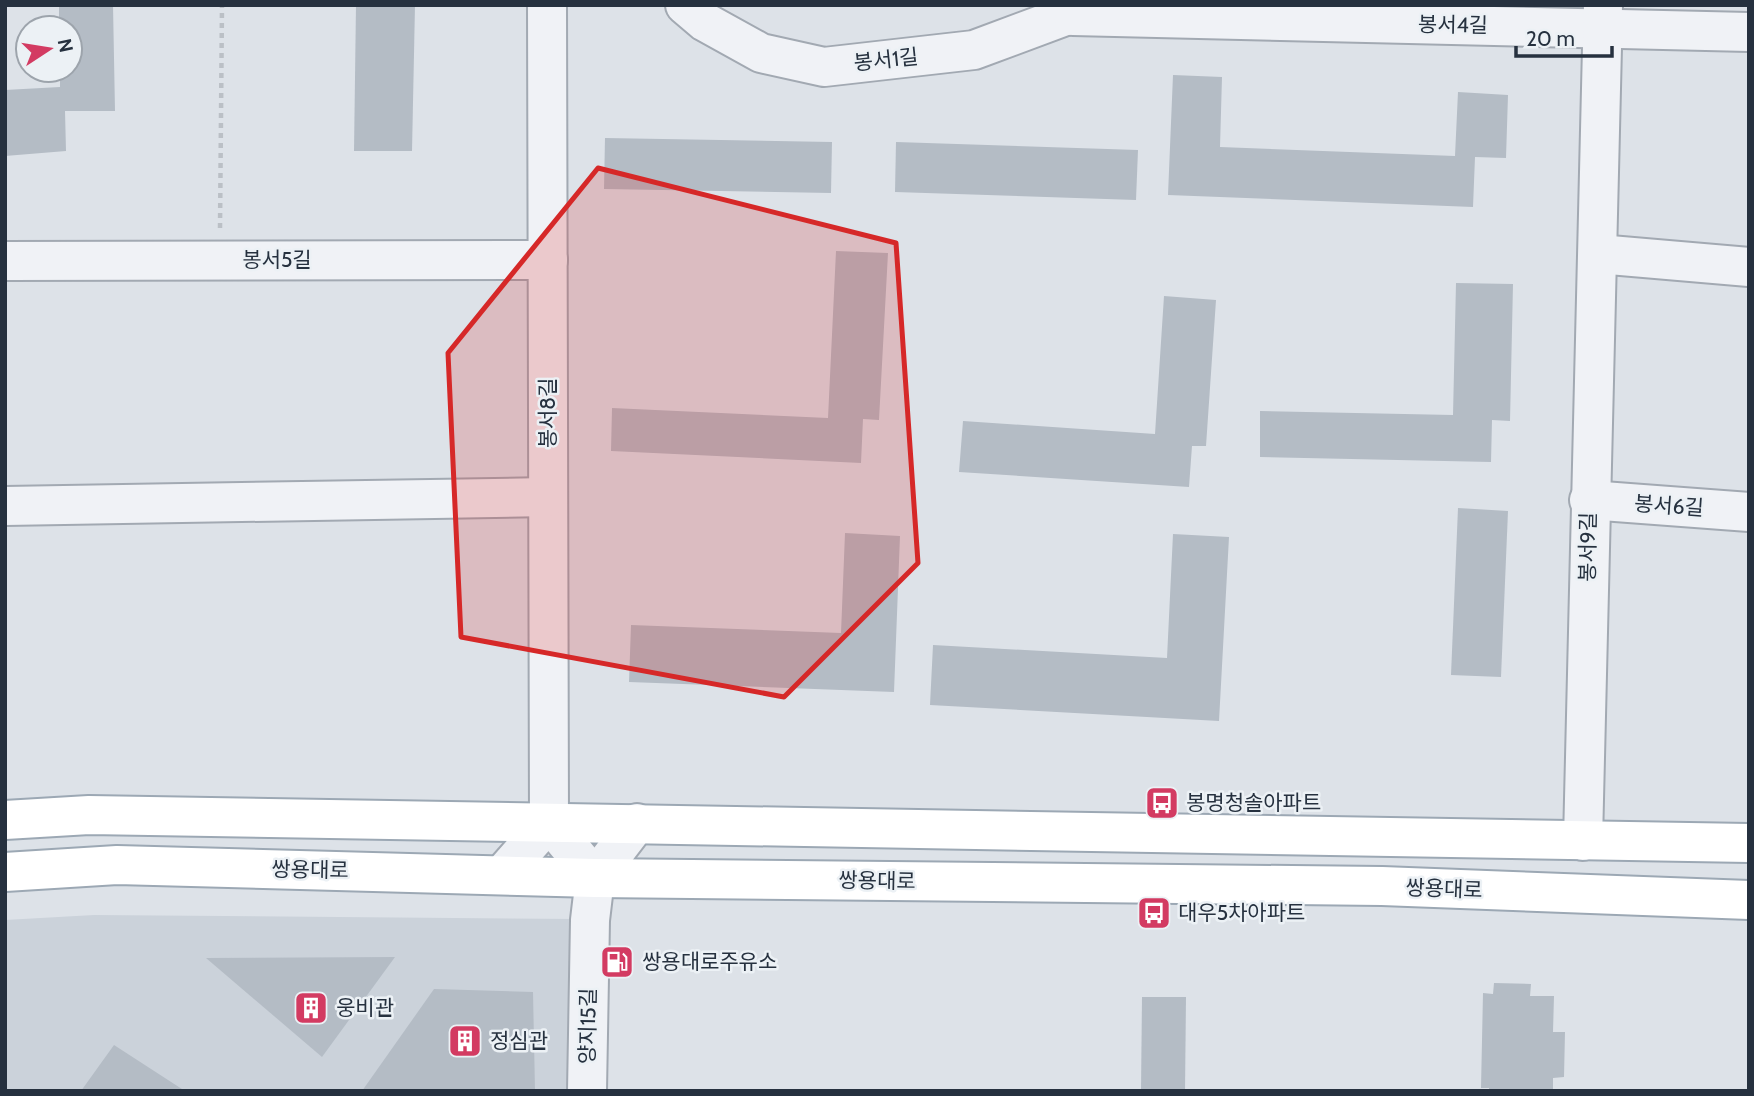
<svg xmlns="http://www.w3.org/2000/svg" width="1754" height="1096" viewBox="0 0 1754 1096" font-family="Cabin,'Noto Sans KR',sans-serif">
  <rect width="100%" height="100%" fill="#dde2e8"/>
  <polygon fill="#cbd2da" points="94,915 575,919 574,1091 5,1091 5,920"/>
  <g fill="#b4bcc5">
    <polygon points="59,5 113,5 115,111 65,111 66,151 5,156 5,90 60,87 60,70 70,70 70,28 59,28"/>
    <polygon points="356,5 415,5 412,151 354,151"/>
    <polygon points="1173,75 1222,77 1220,147 1455,156 1458,92 1508,95 1506,158 1475,157 1473,207 1168,195"/>
    <polygon points="605,138 832,142 831,193 604,189"/>
    <polygon points="896,142 1138,150 1136,200 895,192"/>
    <polygon points="836,251 888,253 879,420 863,419 861,463 611,451 612,408 828,418"/>
    <polygon points="1456,283 1513,284 1510,421 1492,420 1491,462 1260,457 1260,411 1453,415"/>
    <polygon points="1164,296 1216,300 1206,446 1192,446 1189,487 959,472 963,421 1155,434"/>
    <polygon points="1458,508 1508,511 1501,677 1451,675"/>
    <polygon points="845,533 900,536 894,692 629,682 631,625 841,633"/>
    <polygon points="1173,534 1229,537 1219,721 930,705 933,645 1167,658"/>
    <polygon points="395,957 322,1057 206,958"/>
    <polygon points="1494,983 1531,984 1530,996 1554,996 1553,1032 1565,1032 1564,1077 1553,1078 1553,1091 1489,1091 1489,1088 1481,1088 1483,993 1493,994"/>
    <polygon points="434,989 533,992 535,1091 362,1091"/>
    <polygon points="1142,997 1186,997 1185,1091 1141,1091"/>
    <polygon points="114,1045 185,1091 81,1091"/>
  </g>
  <g fill="none" stroke-linecap="round" stroke-linejoin="round">
    <defs>
      <g id="minor">
        <polyline points="547,5 549,822"/>
        <polyline points="685,5 705,22 761,53 824,67 974,50 1095,5"/>
        <polyline points="1073,16 1749,32"/>
        <polyline points="1598,254 1749,267"/>
        <polyline points="5,261 548,260"/>
        <polyline points="1589,500 1749,512"/>
        <polyline points="5,506 548,497"/>
        <polyline points="549,822 595,878"/>
        <polyline points="1583,841 1603,5"/>
        <polyline points="502,875 549,822"/>
        <polyline points="595,878 637,823"/>
        <polyline points="587,1091 590,920 595,878"/>
      </g>
      <g id="major">
        <polyline points="5,820 89,815 1749,843"/>
        <polyline points="5,872 117,865 595,878 1382,886 1749,900"/>
      </g>
    </defs>
    <use href="#minor" stroke="#a2a9b2" stroke-width="42"/>
    <use href="#major" stroke="#9ca8b4" stroke-width="42"/>
    <polyline stroke="#bbc0c6" stroke-width="4.5" stroke-dasharray="5 5" stroke-linecap="butt" points="220,228 222,5"/>
    <use href="#minor" stroke="#f0f2f6" stroke-width="38"/>
    <use href="#major" stroke="#fff" stroke-width="38"/>
  </g>
  <path fill="#d62828" fill-opacity="0.2" stroke="#d62828" stroke-width="5" stroke-linejoin="round" d="M598,168L896,243L918,563L784,697L461,637L448,353Z"/>
  <defs>
    <symbol id="bus-square" viewBox="-11 -11 22 22"><rect x="-9" y="-9" width="18" height="18" rx="4" fill="#d33b62" stroke="#ecf1f5"/><path d="M-5-6H5V4H4V6H2V4H-2V6H-4V4H-5ZM-3.5-4V0h7V-4ZM-3.5 1.2v1.5H-2V1.2ZM2 1.2v1.5H3.5V1.2Z" fill="#fff"/></symbol>
    <symbol id="fuel-square" viewBox="-11 -11 22 22"><rect x="-9" y="-9" width="18" height="18" rx="4" fill="#d33b62" stroke="#ecf1f5"/><path d="M-5.5-6h7V0h2V4h1.3V-2.5L3-4.5l.8-.8L6-3V5H2.5V1h-1V6h-7ZM-4.2-4.7v3.2H.2V-4.7Z" fill="#fff"/></symbol>
    <symbol id="building-square" viewBox="-11 -11 22 22"><rect x="-9" y="-9" width="18" height="18" rx="4" fill="#d33b62" stroke="#ecf1f5"/><path d="M-4-6H4V6H1V3H-1V6H-4ZM-2.5-4.3h1.7v1.8h-1.7ZM.8-4.3h1.7v1.8H.8ZM-2.5-1h1.7V.8h-1.7ZM.8-1h1.7V.8H.8Z" fill="#fff"/></symbol>
  </defs>
  <g fill-rule="evenodd">
    <use href="#bus-square" x="1143" y="784" width="38" height="38"/>
    <use href="#bus-square" x="1135" y="894" width="38" height="38"/>
    <use href="#fuel-square" x="598" y="943" width="38" height="38"/>
    <use href="#building-square" x="292" y="989" width="38" height="38"/>
    <use href="#building-square" x="446" y="1022" width="38" height="38"/>
  </g>
  <g text-anchor="middle" stroke-width="5" stroke-linejoin="round" paint-order="stroke">
    <g font-size="21" fill="#26313f" stroke="#ecf1f5">
      <text transform="translate(1453 25) rotate(1)" y="7">봉서4길</text>
      <text transform="translate(886 60) rotate(-6)" y="7">봉서1길</text>
      <text x="277" y="267">봉서5길</text>
      <text transform="translate(548 413) rotate(-90)" y="7">봉서8길</text>
      <text transform="translate(1669 506) rotate(4)" y="7">봉서6길</text>
      <text transform="translate(1588 547) rotate(-89)" y="7">봉서9길</text>
      <text transform="translate(310 870) rotate(1)" y="7">쌍용대로</text>
      <text transform="translate(877 881) rotate(1)" y="7">쌍용대로</text>
      <text transform="translate(1444 889) rotate(2)" y="7">쌍용대로</text>
      <text transform="translate(588 1026) rotate(-89)" y="7">양지15길</text>
    </g>
    <g font-size="21" fill="#26313f" stroke="#ecf1f5" text-anchor="start">
      <text x="1186" y="810">봉명청솔아파트</text>
      <text x="1178" y="920">대우5차아파트</text>
      <text x="642" y="969">쌍용대로주유소</text>
      <text x="336" y="1015">웅비관</text>
      <text x="490" y="1048">정심관</text>
    </g>
  </g>
  <rect width="1754" height="1096" fill="none" stroke="#26313f" stroke-width="14"/>
  <g transform="translate(49 49) rotate(78)"><circle r="33" fill="#ecf1f5" stroke="#9da4ac" stroke-width="2"/>
  <path d="M0-5L12 26L0 18L-12 26Z" fill="#d33b62"/>
  <text y="-10" font-size="19" font-weight="bold" text-anchor="middle" fill="#26313f">N</text>
  </g>
  <path d="M1516 46v10h96v-10" fill="none" stroke="#26313f" stroke-width="3.5"/>
  <text x="1526" y="46" font-size="21" fill="#26313f" stroke="#ecf1f5" stroke-width="5" paint-order="stroke">20 m</text>
</svg>
